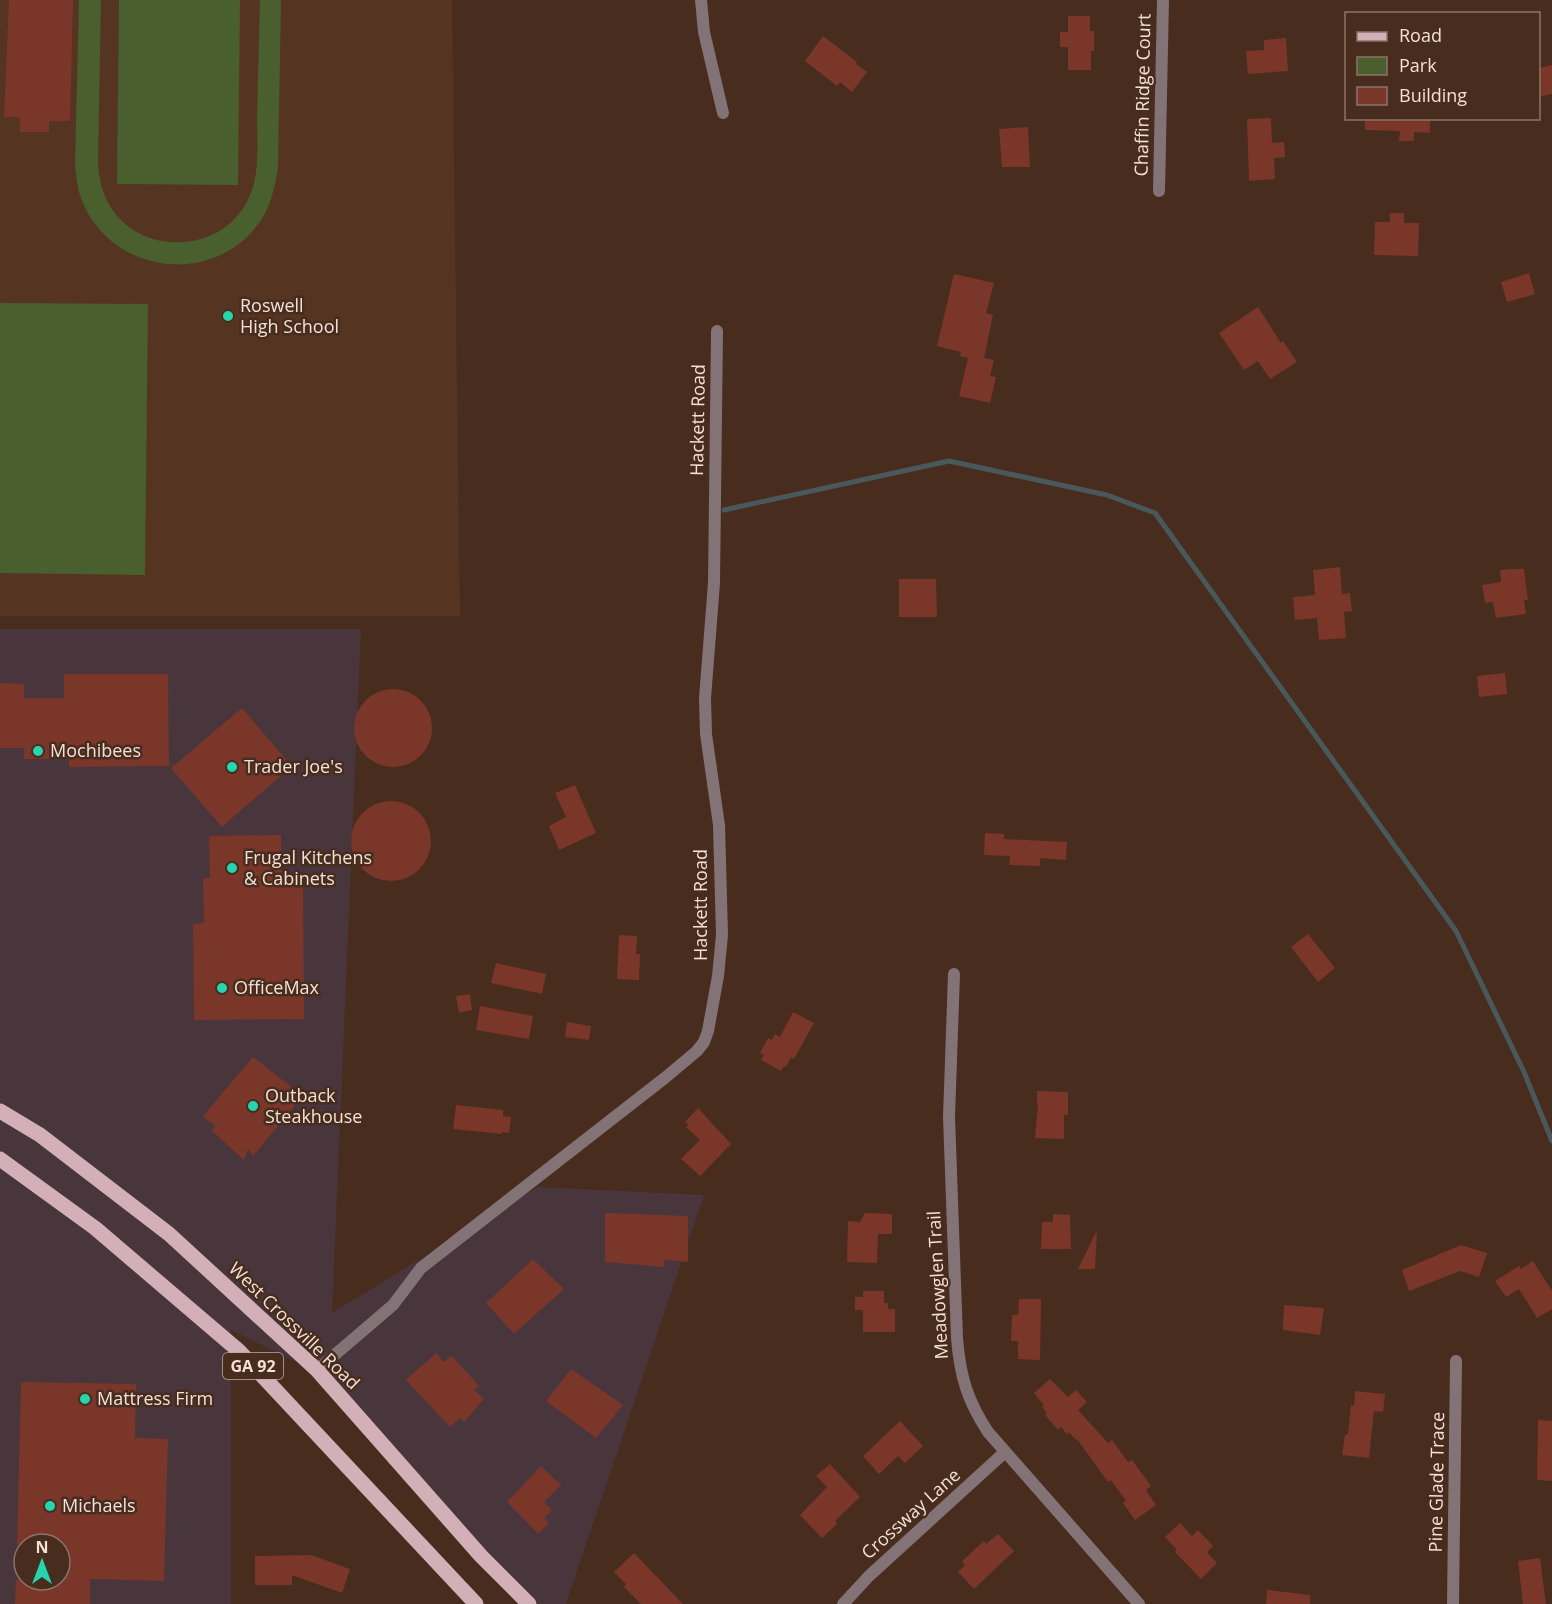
<svg xmlns="http://www.w3.org/2000/svg" width="1552" height="1604" viewBox="0 0 1552 1604" font-family="'Open Sans',sans-serif">
  <rect width="100%" height="100%" fill="#482c1e"/>
  <path fill="#49353c" fill-rule="evenodd" d="M0,629H361L332,1313L538,1187L704,1195L566,1604H529L330,1378L231,1330V1604H0ZM24,1544H60V1580H24Z"/>
  <polygon fill="#553422" points="0,0 452,0 460,616 0,616"/>
  <g fill="#495f2d">
    <path d="M79,0H101L98,163C99,178 102,193 110,206C142,259 227,253 250,195C260,171 257,144 257,118C258,79 259,39 260,0H281L278,167C275,187 271,206 259,223C213,287 113,274 83,203C77,190 76,176 75,162Z"/>
    <polygon points="119,0 240,0 238,185 117,184"/>
    <polygon points="0,303 148,304 145,575 0,573"/>
  </g>
  <g fill="none" stroke-linecap="round" stroke-linejoin="round">
    <polyline stroke="#49595b" stroke-width="5" points="724,510 949,461 1107,495 1155,513 1456,931 1524,1072 1552,1141"/>
  </g>
  <g fill="#7a3629">
    <polygon points="9,0 73,0 70,121 49,121 49,132 20,132 20,117 4,117"/>
    <polygon points="1068,16 1090,16 1090,31 1094,31 1094,51 1091,51 1091,70 1068,70 1068,47 1060,47 1060,32 1068,32"/>
    <polygon points="823,36 857,62 856,64 867,72 852,92 840,82 837,86 805,61"/>
    <polygon points="1286,38 1288,71 1248,74 1246,51 1264,50 1264,40"/>
    <polygon points="1552,65 1552,94 1539,97 1539,68"/>
    <polygon points="1271,118 1272,143 1284,142 1285,157 1274,158 1275,179 1249,181 1247,119"/>
    <polygon points="1365,118 1430,118 1430,133 1414,132 1414,141 1399,141 1400,131 1365,130"/>
    <polygon points="1028,127 1030,167 1002,167 999,129"/>
    <polygon points="1390,213 1404,213 1404,223 1419,223 1418,256 1374,255 1375,222 1390,222"/>
    <polygon points="1529,273 1535,294 1507,302 1501,282"/>
    <polygon points="954,274 994,283 986,313 993,315 984,358 994,360 990,376 996,377 990,403 959,396 968,358 960,356 961,352 937,346"/>
    <polygon points="1258,307 1281,343 1283,341 1297,362 1270,379 1258,361 1244,370 1219,333"/>
    <polygon points="1340,567 1342,594 1350,593 1352,611 1344,612 1346,638 1319,640 1317,618 1295,620 1293,597 1315,595 1313,570"/>
    <polygon points="1512,569 1524,569 1528,600 1524,600 1526,614 1496,618 1493,602 1485,603 1482,585 1501,582 1500,570"/>
    <polygon points="899,579 936,579 937,617 899,617"/>
    <polygon points="1505,673 1507,694 1479,697 1477,676"/>
    <polygon points="64,674 168,674 169,766 69,767 69,759 24,759 24,748 0,748 0,683 24,684 24,698 64,698"/>
    <circle cx="393" cy="728" r="39"/>
    <polygon points="242,708 292,766 222,827 171,768"/>
    <polygon points="575,785 596,833 559,850 549,826 566,817 555,793"/>
    <circle cx="391" cy="841" r="40"/>
    <polygon points="985,833 1004,834 1004,839 1067,842 1066,860 1040,858 1040,866 1009,865 1010,856 984,855"/>
    <polygon points="281,835 282,876 303,876 304,1019 194,1020 193,924 204,923 203,878 210,878 209,836"/>
    <polygon points="1308,934 1335,968 1318,982 1291,947"/>
    <polygon points="619,935 637,936 636,954 640,954 639,980 617,979"/>
    <polygon points="496,963 546,974 542,994 491,983"/>
    <polygon points="470,994 472,1010 459,1013 456,996"/>
    <polygon points="480,1006 533,1016 529,1039 476,1030"/>
    <polygon points="793,1012 814,1023 794,1059 791,1057 786,1067 784,1066 781,1071 761,1060 764,1055 760,1053 768,1038 772,1040 775,1034 780,1037"/>
    <polygon points="567,1022 591,1026 589,1040 565,1037"/>
    <polygon points="253,1057 303,1096 253,1156 248,1149 244,1160 212,1131 215,1126 203,1116"/>
    <polygon points="1037,1091 1068,1092 1068,1115 1064,1115 1064,1139 1035,1138 1038,1104 1037,1104"/>
    <polygon points="456,1105 503,1110 503,1116 511,1117 509,1133 502,1132 502,1134 453,1129"/>
    <polygon points="698,1108 731,1144 700,1176 681,1159 700,1140 686,1127 689,1125 685,1122"/>
    <polygon points="605,1213 688,1216 688,1262 664,1260 664,1267 605,1262"/>
    <polygon points="865,1213 892,1214 892,1234 878,1234 877,1263 847,1262 848,1221 860,1222"/>
    <polygon points="1053,1214 1070,1215 1071,1249 1041,1249 1042,1222 1053,1222"/>
    <polygon points="1097,1230 1095,1269 1078,1269"/>
    <polygon points="1461,1245 1487,1253 1479,1277 1460,1271 1409,1291 1402,1270"/>
    <polygon points="533,1259 564,1289 514,1334 486,1303"/>
    <polygon points="1533,1261 1552,1291 1552,1309 1537,1318 1519,1289 1506,1297 1495,1281 1519,1266 1521,1269"/>
    <polygon points="863,1291 884,1291 884,1303 888,1303 888,1309 895,1309 895,1332 863,1332 863,1310 855,1310 855,1297 863,1297"/>
    <polygon points="1019,1299 1041,1299 1040,1360 1018,1359 1018,1341 1011,1341 1012,1315 1018,1315"/>
    <polygon points="1284,1305 1324,1308 1320,1335 1283,1330"/>
    <polygon points="436,1353 444,1362 452,1356 479,1386 474,1390 484,1399 464,1422 460,1418 450,1427 406,1380"/>
    <polygon points="571,1369 623,1405 596,1438 546,1401"/>
    <polygon points="1050,1379 1068,1397 1076,1390 1087,1402 1078,1410 1108,1443 1112,1440 1128,1462 1132,1460 1151,1486 1146,1490 1156,1505 1135,1520 1123,1503 1126,1501 1111,1480 1108,1482 1077,1439 1076,1440 1069,1432 1067,1434 1061,1427 1058,1430 1045,1415 1047,1413 1042,1407 1044,1405 1034,1393"/>
    <polygon points="21,1382 136,1384 135,1438 168,1439 164,1581 90,1579 90,1604 15,1604 16,1580 60,1580 60,1544 17,1544"/>
    <polygon points="1355,1391 1385,1394 1383,1412 1374,1411 1369,1458 1342,1455 1345,1435 1348,1434 1351,1405 1354,1406"/>
    <polygon points="1538,1420 1552,1421 1552,1481 1537,1480"/>
    <polygon points="900,1421 923,1446 905,1463 898,1456 879,1474 863,1456"/>
    <polygon points="830,1464 860,1497 835,1521 837,1524 822,1538 800,1515 827,1487 816,1476"/>
    <polygon points="541,1466 561,1485 544,1502 552,1510 544,1518 549,1523 538,1534 507,1502"/>
    <polygon points="1180,1523 1192,1536 1198,1530 1213,1546 1207,1552 1217,1563 1201,1579 1175,1552 1177,1550 1165,1537"/>
    <polygon points="998,1534 1014,1551 974,1589 958,1572 965,1565 962,1561 984,1541 986,1544"/>
    <polygon points="634,1553 683,1604 641,1604 624,1587 626,1584 614,1572"/>
    <polygon points="311,1555 350,1569 342,1593 292,1575 292,1585 255,1585 255,1556"/>
    <polygon points="1540,1558 1546,1604 1523,1604 1518,1561"/>
    <polygon points="1267,1590 1310,1595 1310,1604 1266,1604"/>
  </g>
  <g fill="none" stroke-linecap="round" stroke-linejoin="round">
    <g stroke="#837376" stroke-width="12">
      <polyline points="701,0 704,32 723,113"/>
      <polyline points="1159,191 1163,0"/>
      <path d="M954,974L949,1117L957,1338C960,1376 967,1400 988,1432L1139,1604"/>
      <polyline points="317,1370 393,1305 421,1268 666,1077 697,1051 704,1042 708,1031 718,976 722,935 719,825 706,734 705,698 714,583 717,331"/>
      <polyline points="843,1604 869,1576 1005,1452"/>
      <polyline points="1453,1604 1456,1361"/>
    </g>
    <g stroke="#d3b0b7" stroke-width="15">
      <polyline points="0,1111 40,1135 169,1234 317,1370 481,1556 529,1604"/>
      <polyline points="0,1159 95,1228 239,1351 476,1604"/>
    </g>
  </g>
  <g fill="#24d5af" stroke="#482c1e" stroke-width="2">
    <circle cx="228" cy="316" r="6"/>
    <circle cx="38" cy="751" r="6"/>
    <circle cx="232" cy="767" r="6"/>
    <circle cx="232" cy="868" r="6"/>
    <circle cx="222" cy="988" r="6"/>
    <circle cx="253" cy="1106" r="6"/>
    <circle cx="85" cy="1399" r="6"/>
    <circle cx="50" cy="1506" r="6"/>
  </g>
  <g text-anchor="middle" stroke-width="5" stroke-linejoin="round" paint-order="stroke">
    <rect fill="#482c1e" stroke="#c0aaa0" stroke-width="1.5" x="223" y="1353" width="60" height="26" rx="4.5"/>
    <g font-size="16" font-weight="bold" fill="#f3e0d7">
      <text x="253" y="1372">GA 92</text>
    </g>
    <g font-size="18" fill="#f3e0d7" stroke="#482c1e">
      <text transform="translate(1143 95) rotate(-89)" y="6">Chaffin Ridge Court</text>
      <text transform="translate(698 420) rotate(-89)" y="6">Hackett Road</text>
      <text transform="translate(701 905) rotate(-90)" y="6">Hackett Road</text>
      <text transform="translate(938 1285) rotate(-93)" y="6">Meadowglen Trail</text>
      <text transform="translate(294 1326) rotate(44)" y="6">West Crossville Road</text>
      <text transform="translate(1437 1482) rotate(-89)" y="6">Pine Glade Trace</text>
      <text transform="translate(911 1514) rotate(-42)" y="6">Crossway Lane</text>
    </g>
    <g font-size="18" fill="#f3e0d7" stroke="#482c1e" text-anchor="start">
      <text x="240" y="312">Roswell<tspan x="240" dy="21">High School</tspan></text>
      <text x="50" y="757">Mochibees</text>
      <text x="244" y="773">Trader Joe's</text>
      <text x="244" y="864">Frugal Kitchens<tspan x="244" dy="21">&amp; Cabinets</tspan></text>
      <text x="234" y="994">OfficeMax</text>
      <text x="265" y="1102">Outback<tspan x="265" dy="21">Steakhouse</tspan></text>
      <text x="97" y="1405">Mattress Firm</text>
      <text x="62" y="1512">Michaels</text>
    </g>
  </g>
  <rect x="1345" y="12" width="195" height="108" fill="#482c1e" stroke="#8c7468" stroke-width="1.5"/>
  <rect x="1357" y="32" width="30" height="9" fill="#d3b0b7" stroke="#8c7468" stroke-width="1.5"/>
  <text x="1399" y="42" font-size="18" fill="#f3e0d7">Road</text>
  <rect x="1357" y="57" width="30" height="18" fill="#495f2d" stroke="#8c7468" stroke-width="1.5"/>
  <text x="1399" y="72" font-size="18" fill="#f3e0d7">Park</text>
  <rect x="1357" y="87" width="30" height="18" fill="#7a3629" stroke="#8c7468" stroke-width="1.5"/>
  <text x="1399" y="102" font-size="18" fill="#f3e0d7">Building</text>
  <g transform="translate(42 1562)"><circle r="28" fill="#482c1e" stroke="#8c7468" stroke-width="1.5"/>
  <path d="M0-4.5L10 22L0 15L-10 22Z" fill="#24d5af"/>
  <text y="-9" font-size="16" font-weight="bold" text-anchor="middle" fill="#f3e0d7">N</text>
  </g>
</svg>
